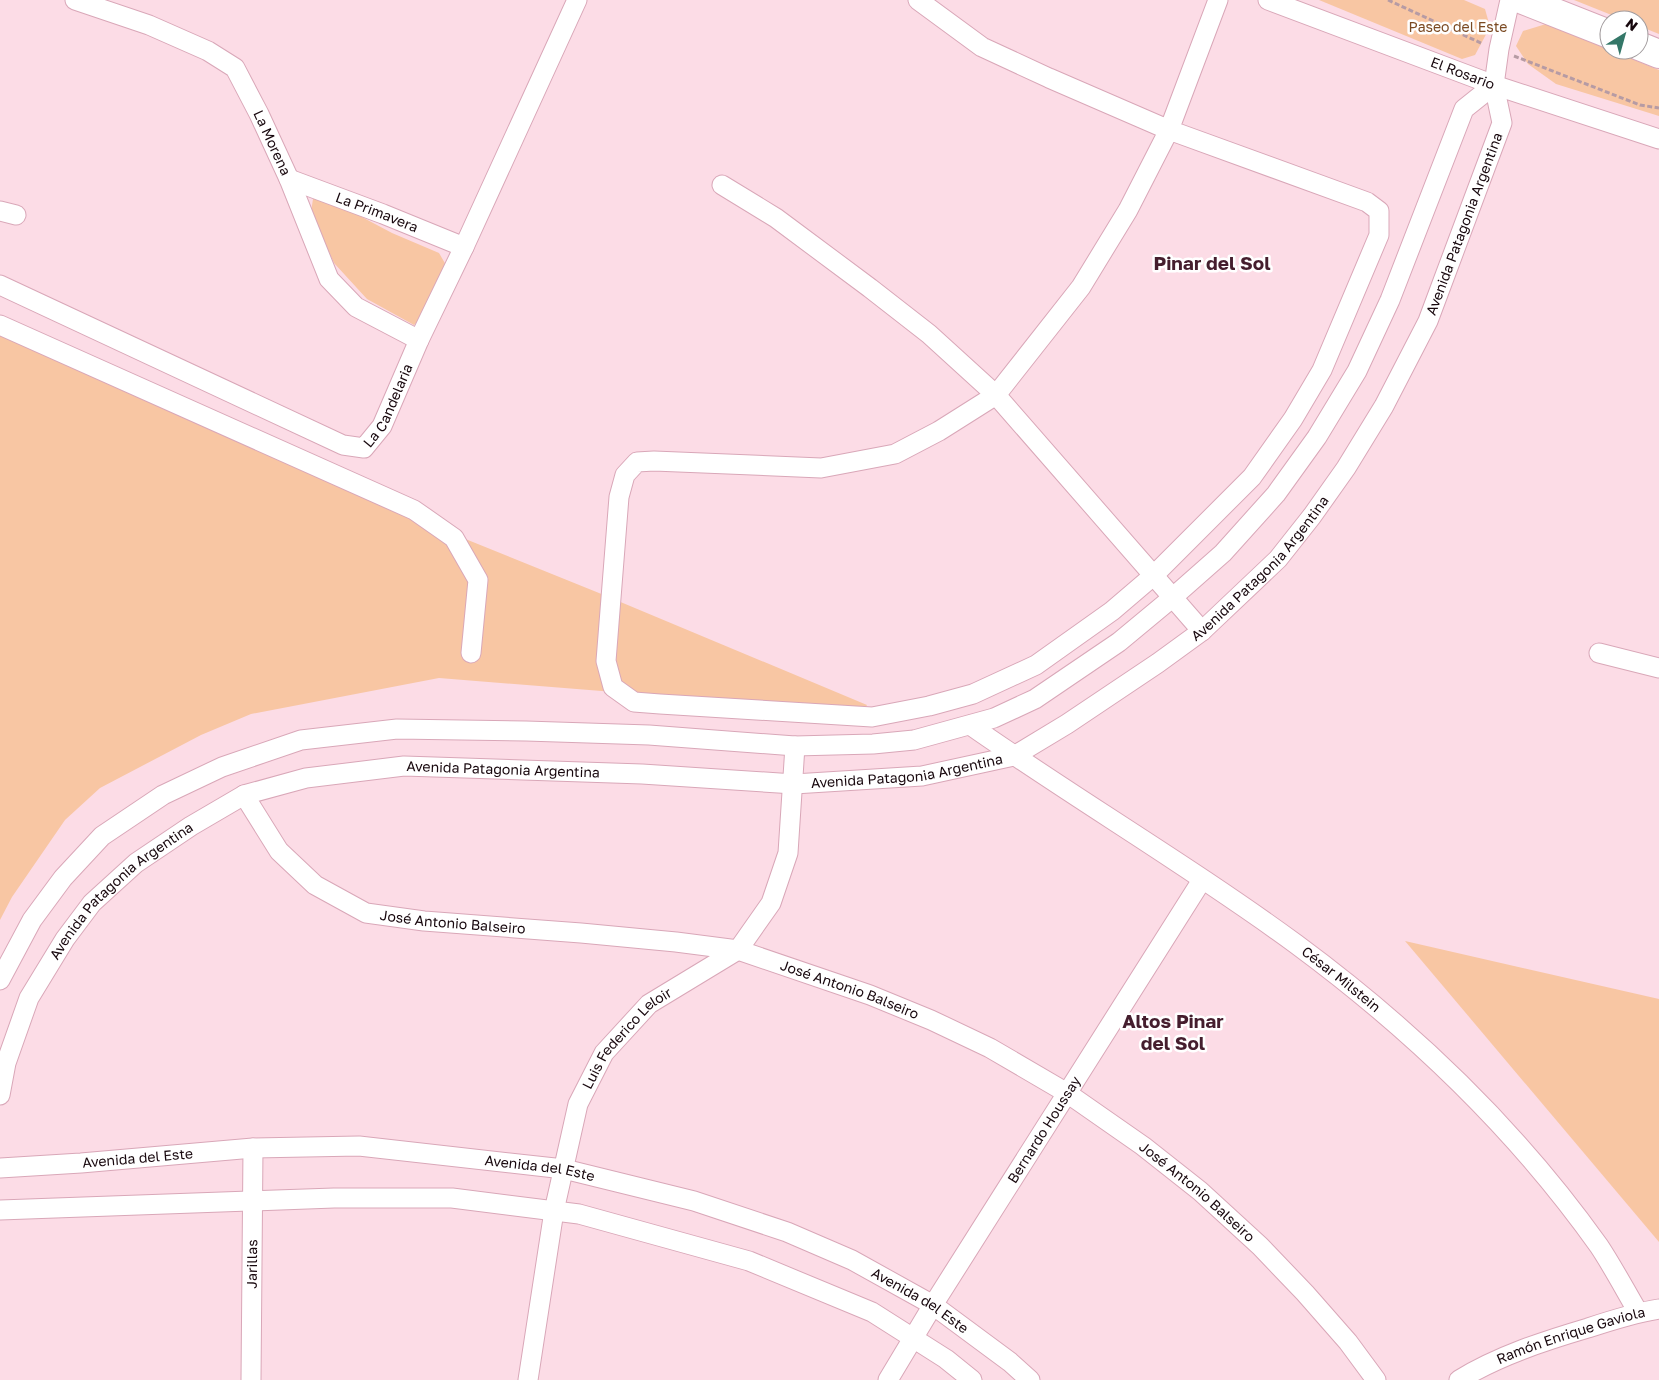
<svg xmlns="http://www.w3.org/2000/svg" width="1659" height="1380" viewBox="0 0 1659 1380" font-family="'Golos Text',sans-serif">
  <rect width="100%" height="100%" fill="#fcdce6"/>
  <g fill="#f8c6a3">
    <polygon points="1319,0 1464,0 1485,9 1490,27 1475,55 1462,59"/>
    <polygon points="1574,0 1659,0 1659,34 1639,26 1639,20 1624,20"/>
    <polygon points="1546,24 1659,70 1659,116 1556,84 1528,64 1516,46 1523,31"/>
    <polygon points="313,199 328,199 392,233 439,253 446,265 428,312 414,325 367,299 334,263 311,212"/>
    <polygon points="0,334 406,515 599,593 867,705 863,712 439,678 251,714 201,735 100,788 65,820 12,897 0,920"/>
    <polygon points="1405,941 1659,999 1659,1242"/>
  </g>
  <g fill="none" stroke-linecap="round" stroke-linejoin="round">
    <defs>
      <g id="street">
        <path id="s1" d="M75,0L149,25L208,51L235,68L259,114L289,179L329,279L356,307L419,340"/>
        <polyline points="918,0 982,47 1049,78 1169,130 1367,202 1379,211 1379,235 1322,370 1293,419 1252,477 1153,576 1112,611 1036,665 973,694 929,706 872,717 660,704 634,702 613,687 606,661 619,497 625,475 637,462 654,461 821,468 895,454 939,431 996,395 1081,287 1128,210 1169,130 1218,0"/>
        <path id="s2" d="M1268,0L1494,85L1659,139"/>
        <path id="s3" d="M289,179L383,214L464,247"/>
        <polyline points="722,185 776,218 870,288 929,334 996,395 1202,631"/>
        <polyline points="0,211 16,215"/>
        <path id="s4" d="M0,285L343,445L364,448L382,426L419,340L464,247L577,0"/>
        <polyline points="0,325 414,510 454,538 478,580 471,653"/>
        <polyline points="1599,653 1659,668"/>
        <path id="s5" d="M970,725C1077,800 1191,867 1296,944C1411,1029 1516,1129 1599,1246C1613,1267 1625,1290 1638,1312"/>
        <path id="s6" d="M244,795L279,851L315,885L366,913L424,921L581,933L676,942L738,950L870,995L931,1020L990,1048L1067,1093L1143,1146L1200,1191L1260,1246L1305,1293L1348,1342L1376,1380"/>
        <polyline points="0,980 32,920 63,878 102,836 163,795 222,767 301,740 397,729 526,731 649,735 795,746 873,744 914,740 994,718 1035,699 1119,642 1172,598 1223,553 1276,494 1317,437 1357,371 1390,300 1464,109 1494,85"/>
        <path id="s7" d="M0,1095L6,1063L29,998L65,939L92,903L136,863L191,826L244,795L306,778L404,766L642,774L794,784L922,776L1014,756L1067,724L1158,663L1202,631L1278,559L1312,516L1346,468L1384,406L1428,321L1502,123L1494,85L1499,49L1510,0"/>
        <path id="s8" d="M0,1168L81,1163L253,1148L359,1146L564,1169L694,1201L787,1232L852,1260L933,1305L1010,1362L1030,1380"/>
        <polyline points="0,1210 334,1198 452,1198 579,1214 749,1261 872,1312 946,1359 972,1380"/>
        <path id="s9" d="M251,1380L253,1148"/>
        <path id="s10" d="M528,1380L554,1211L578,1104L604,1053L649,1004L738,950L771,903L788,853L795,746"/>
        <path id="s11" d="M888,1380L933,1305L1202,880"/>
        <path id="s12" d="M1459,1380C1498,1356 1544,1341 1588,1328C1612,1320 1634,1313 1659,1309"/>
      </g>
      <g id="primary">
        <polyline points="1523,0 1609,34"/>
        <polyline points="1639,46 1659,54"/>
      </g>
    </defs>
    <use href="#street" stroke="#d9a7b8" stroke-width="21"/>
    <use href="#primary" stroke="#d9a7b8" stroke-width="30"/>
    <g stroke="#b69ba4" stroke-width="3" stroke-dasharray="5 2.5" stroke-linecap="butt">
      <polyline points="1388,0 1483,44"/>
      <polyline points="1514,56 1640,105 1659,108"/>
    </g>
    <use href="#street" stroke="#fff" stroke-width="19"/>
    <use href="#primary" stroke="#fff" stroke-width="28"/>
  </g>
  <g text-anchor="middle" stroke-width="5" stroke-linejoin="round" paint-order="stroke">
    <g font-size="14" fill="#7b4a23" stroke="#fff">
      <text x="1458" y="32">Paseo del Este</text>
    </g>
    <g font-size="14" fill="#17070d" stroke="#fff">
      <text dy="5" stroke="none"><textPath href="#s2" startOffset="208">El Rosario</textPath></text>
      <text dy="5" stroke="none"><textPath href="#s1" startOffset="258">La Morena</textPath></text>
      <text dy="5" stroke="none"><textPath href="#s3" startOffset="94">La Primavera</textPath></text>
      <text dy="5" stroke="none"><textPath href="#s7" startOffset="1895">Avenida Patagonia Argentina</textPath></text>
      <text dy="5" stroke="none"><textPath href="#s4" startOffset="449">La Candelaria</textPath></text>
      <text dy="5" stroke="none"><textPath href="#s7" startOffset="1490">Avenida Patagonia Argentina</textPath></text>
      <text dy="5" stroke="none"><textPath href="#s7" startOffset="665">Avenida Patagonia Argentina</textPath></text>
      <text dy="5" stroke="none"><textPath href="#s7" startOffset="1070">Avenida Patagonia Argentina</textPath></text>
      <text dy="5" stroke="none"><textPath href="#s7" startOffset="245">Avenida Patagonia Argentina</textPath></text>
      <text dy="5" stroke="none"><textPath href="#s6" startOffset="261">José Antonio Balseiro</textPath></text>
      <text dy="5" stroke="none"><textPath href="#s5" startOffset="450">César Milstein</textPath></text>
      <text dy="5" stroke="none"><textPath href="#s6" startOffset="666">José Antonio Balseiro</textPath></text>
      <text dy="5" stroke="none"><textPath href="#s10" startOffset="364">Luis Federico Leloir</textPath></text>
      <text dy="5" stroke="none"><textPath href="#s11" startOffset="295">Bernardo Houssay</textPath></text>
      <text dy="5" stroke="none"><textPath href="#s8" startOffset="138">Avenida del Este</textPath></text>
      <text dy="5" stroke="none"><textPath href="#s8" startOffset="542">Avenida del Este</textPath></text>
      <text dy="5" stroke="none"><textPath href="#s6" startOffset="1071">José Antonio Balseiro</textPath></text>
      <text dy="5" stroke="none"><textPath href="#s9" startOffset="116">Jarillas</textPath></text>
      <text dy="5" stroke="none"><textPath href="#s8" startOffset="948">Avenida del Este</textPath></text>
      <text dy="5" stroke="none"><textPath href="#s12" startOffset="121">Ramón Enrique Gaviola</textPath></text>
    </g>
    <g font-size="19" font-weight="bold" fill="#451e2e" stroke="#fff">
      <text x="1212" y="270">Pinar del Sol</text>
      <text x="1173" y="1028">Altos Pinar<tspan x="1173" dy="22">del Sol</tspan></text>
    </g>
  </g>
  <g transform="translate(1624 35) rotate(37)"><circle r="24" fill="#ffffff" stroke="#a29c9e"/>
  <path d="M0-4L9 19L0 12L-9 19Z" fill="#347768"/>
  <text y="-8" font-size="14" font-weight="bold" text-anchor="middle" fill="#17070d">N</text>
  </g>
</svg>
